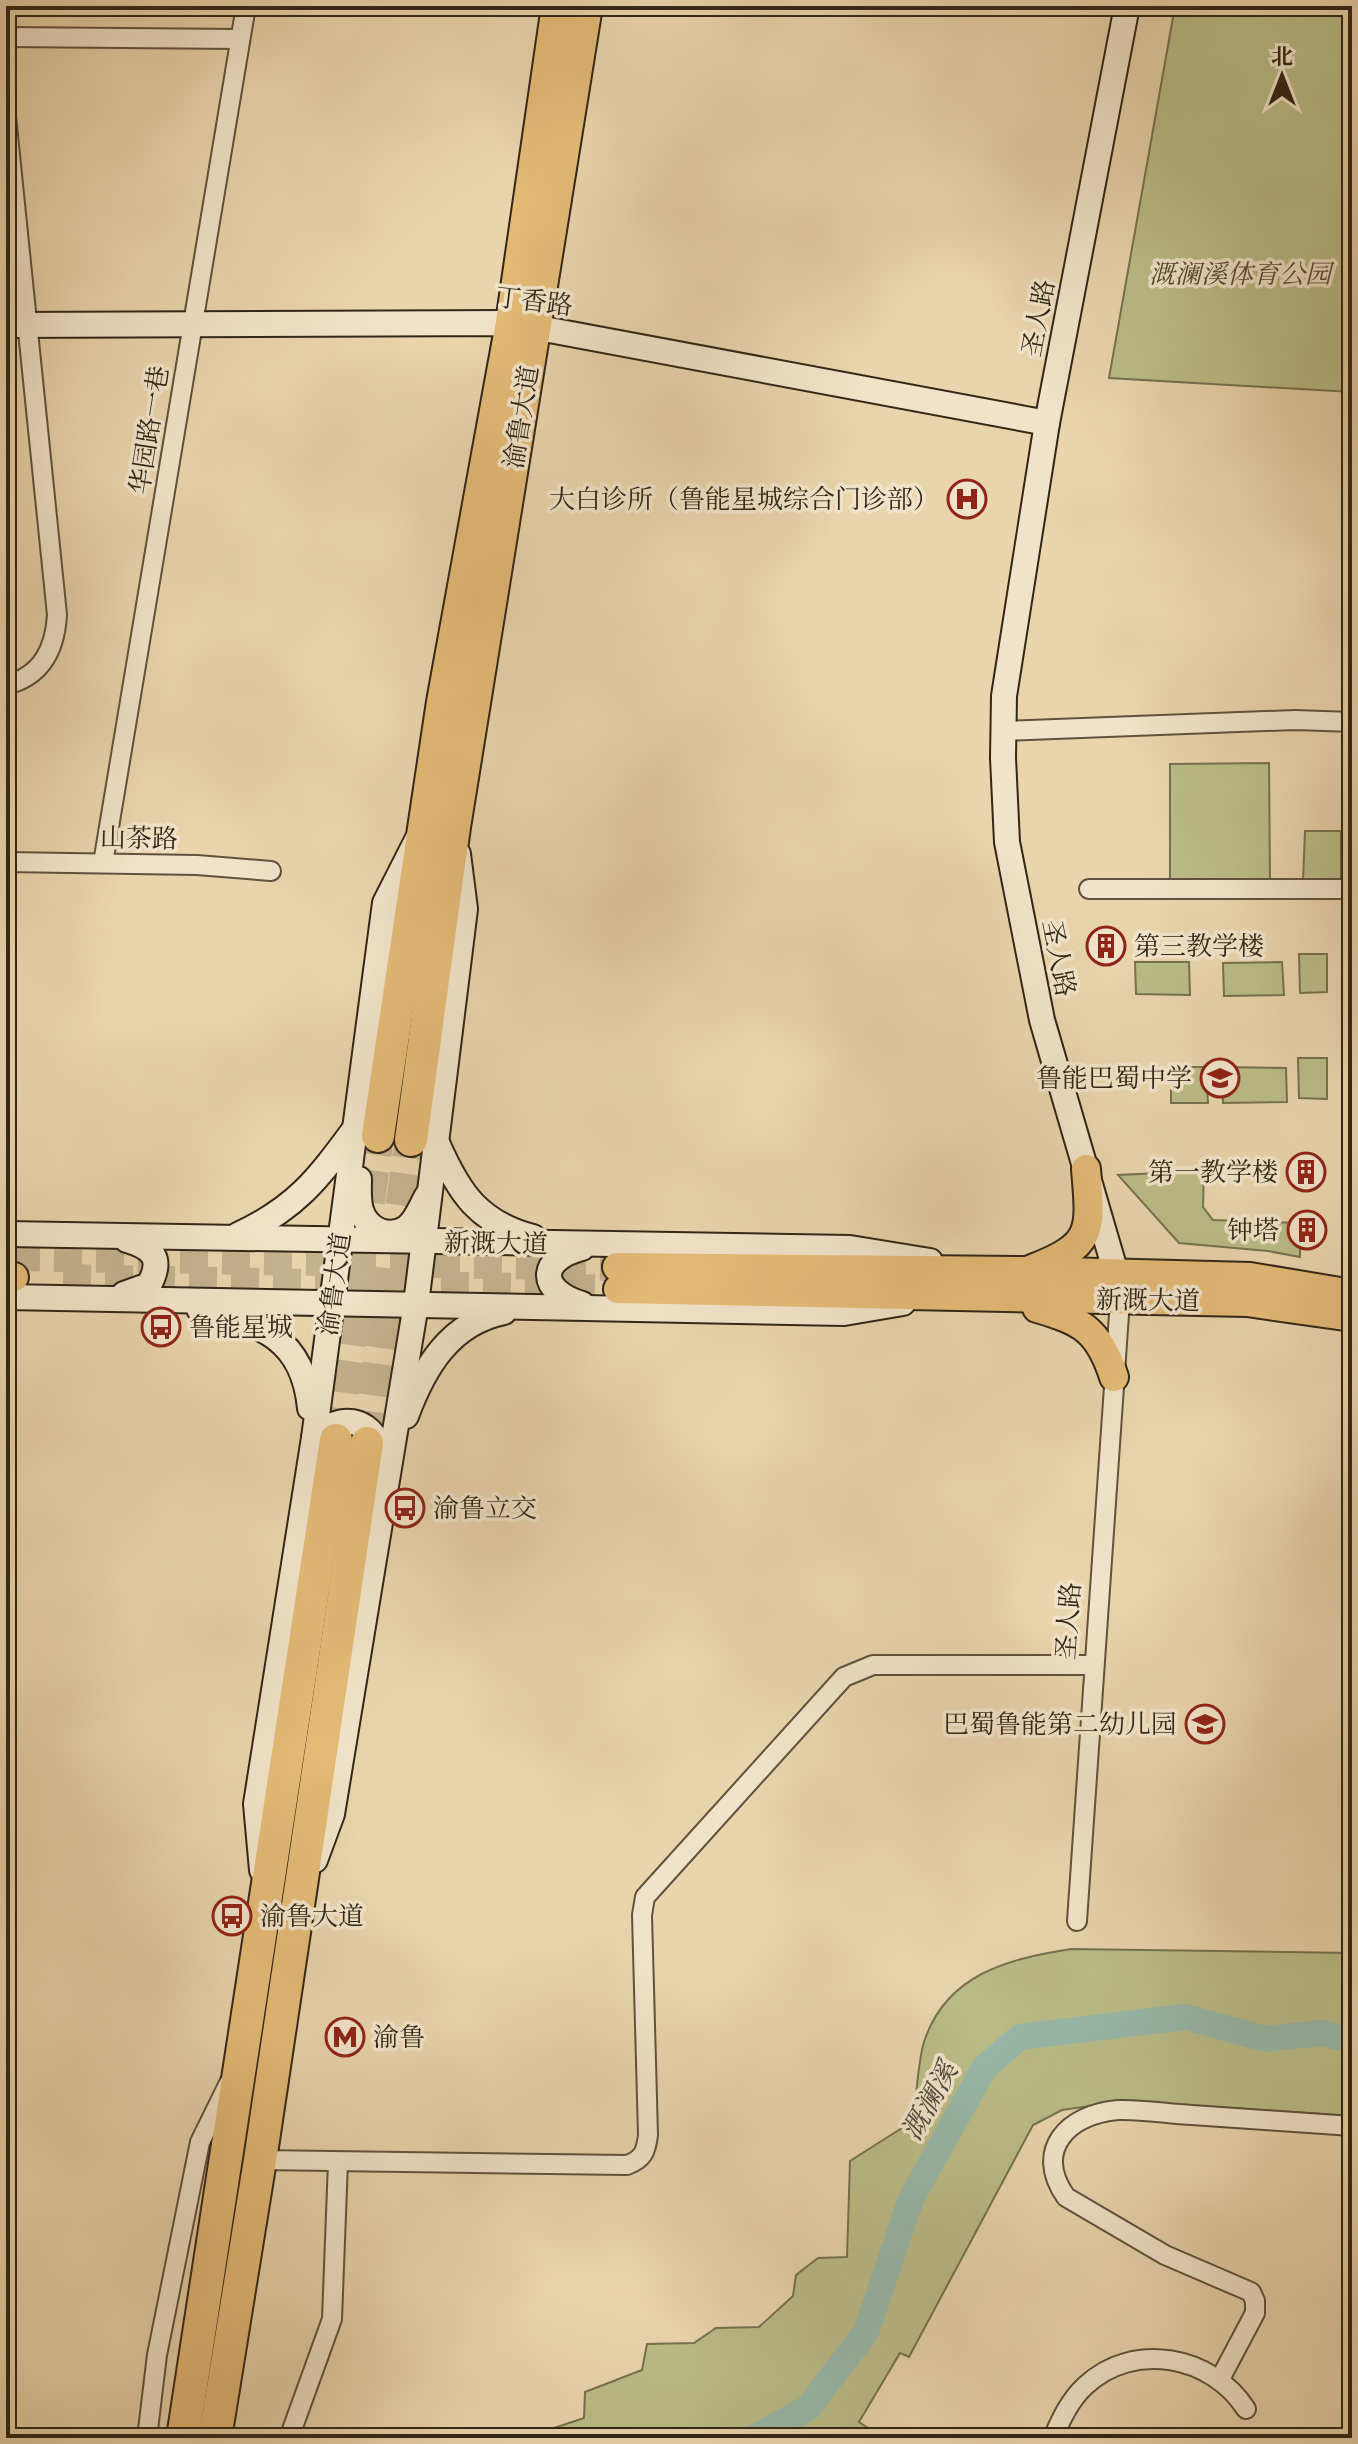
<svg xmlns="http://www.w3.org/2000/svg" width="1358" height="2444" viewBox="0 0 1358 2444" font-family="'IM FELL Double Pica','Noto Serif SC',serif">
  <rect width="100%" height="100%" fill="#e9d4ac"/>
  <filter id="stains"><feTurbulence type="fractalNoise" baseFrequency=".0025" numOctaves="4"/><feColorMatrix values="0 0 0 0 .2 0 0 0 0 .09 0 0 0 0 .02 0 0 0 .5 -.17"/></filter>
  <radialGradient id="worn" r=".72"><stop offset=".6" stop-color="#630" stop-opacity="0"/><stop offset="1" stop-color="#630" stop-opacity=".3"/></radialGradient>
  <g fill="#babc87" stroke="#76714e" stroke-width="2">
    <polygon points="1175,6 1352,6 1352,392 1109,378"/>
    <polygon points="1269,763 1270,881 1170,879 1170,764"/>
    <polygon points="1305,831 1341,831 1341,882 1303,881"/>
    <polygon points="1299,954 1327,954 1327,992 1300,993"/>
    <polygon points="1135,962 1189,962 1190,995 1136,994"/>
    <polygon points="1282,962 1284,995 1224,996 1223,963"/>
    <polygon points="1298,1058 1327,1058 1327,1099 1299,1098"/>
    <polygon points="1171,1067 1206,1067 1208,1103 1171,1103"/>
    <polygon points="1221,1067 1286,1068 1287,1102 1223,1103"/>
    <polygon points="1204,1171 1203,1207 1213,1220 1300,1223 1300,1257 1268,1251 1179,1243 1118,1175"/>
    <path d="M1071,1949L1352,1953V2116L1125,2101L1062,2110L1033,2125L909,2357L900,2353L859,2422L868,2428L861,2438H524L584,2418L585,2392L642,2370L647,2344L694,2343L716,2328L759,2327L793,2296L796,2275L818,2258L847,2257L850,2161L913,2121C917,2096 917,2066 924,2042C946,1974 1008,1959 1071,1949Z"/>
    <polygon points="357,2432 449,2438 355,2438"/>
  </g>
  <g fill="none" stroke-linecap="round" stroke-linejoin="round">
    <polyline stroke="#97b8a9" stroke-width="26" points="753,2438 808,2408 866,2332 911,2199 984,2068 1020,2037 1185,2017 1265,2039 1321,2033 1352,2040"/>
    <g stroke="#c4b18e" stroke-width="28" stroke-dasharray="28 14" stroke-linecap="butt">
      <polyline points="12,1257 617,1267"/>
      <polyline points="63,1278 618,1289"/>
    </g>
    <g stroke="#c4b18e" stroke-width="32" stroke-dasharray="32 16" stroke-linecap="butt">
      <polyline points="336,1440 378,1136"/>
      <polyline points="367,1443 411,1140"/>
    </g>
    <defs>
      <g id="street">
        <polyline points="6,37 240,39"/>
        <path d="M6,116L57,615C55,649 42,676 6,685"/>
        <polyline points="1003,731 1295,720 1352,722"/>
        <polyline points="6,862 197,865 271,871"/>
        <polyline points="103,863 246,6"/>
        <polyline points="1089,889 1352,889"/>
        <polyline points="1077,1921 1120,1300"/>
        <path d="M260,2160L627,2165C643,2159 646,2152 648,2135L642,1915L645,1897L844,1677L873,1665H1093"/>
        <path d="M1220,2379L1255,2313V2301L1251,2292L1165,2255L1066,2197C1033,2150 1068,2114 1118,2110C1142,2109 1168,2114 1192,2115C1245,2119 1299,2122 1352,2126"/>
        <polyline points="147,2438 157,2355 200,2142 229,2083"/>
        <polyline points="289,2438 332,2319 338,2162"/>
        <path d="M1053,2438C1061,2419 1070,2400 1085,2386C1134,2340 1212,2356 1246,2409"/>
      </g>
      <g id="secondary">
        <polyline points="6,325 512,323 1047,423"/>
        <path d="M438,1145C459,1193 479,1223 533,1237"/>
        <path d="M359,1179C359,1189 358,1201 361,1210C367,1230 389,1239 406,1228C416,1221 421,1206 427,1196"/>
        <polyline points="6,1234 850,1248 930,1261"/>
        <path d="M238,1235C296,1208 317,1180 354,1130"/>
        <path d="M582,1248C537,1260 539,1291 582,1304"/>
        <polyline points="1119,1290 1116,1273 1042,1020 1007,842 1003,758 1004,696 1047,423 1127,6"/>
        <path d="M124,1294L149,1285C163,1259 154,1248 127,1240"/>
        <polyline points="6,1297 844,1313 903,1303"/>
        <path d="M199,1309C261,1323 303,1338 310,1408"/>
        <path d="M406,1416C424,1367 450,1323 504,1312"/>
        <path d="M314,1438C339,1413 370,1416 382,1452"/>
        <polyline points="315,1860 332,1814 416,1304 465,909 458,854"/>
        <polyline points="262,1870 256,1804 314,1438 385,903 417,840"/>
      </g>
      <g id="primary">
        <polyline points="617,1267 1026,1271 1250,1277 1352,1294"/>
        <path d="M1032,1269C1095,1245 1091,1230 1086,1169"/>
        <polyline points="6,1277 14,1277"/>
        <polyline points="618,1289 1247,1302 1352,1317"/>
        <path d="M1037,1308C1082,1321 1099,1330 1114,1377"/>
      </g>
      <g id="highway">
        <polyline points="378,1136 443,702 512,323 558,6"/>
        <polyline points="411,1140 454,827 586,6"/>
        <polyline points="183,2438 336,1440"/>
        <polyline points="215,2438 260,2160 367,1443"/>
      </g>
    </defs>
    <use href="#street" stroke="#60523c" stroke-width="22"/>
    <use href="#secondary" stroke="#322616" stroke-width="28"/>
    <use href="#primary" stroke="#322616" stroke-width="32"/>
    <use href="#highway" stroke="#322616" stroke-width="36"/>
    <use href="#street" stroke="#f1e3c9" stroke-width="18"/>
    <use href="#secondary" stroke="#f1e3c9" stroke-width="24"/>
    <use href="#primary" stroke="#e4ba76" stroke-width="28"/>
    <use href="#highway" stroke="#e4ba76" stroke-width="32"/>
  </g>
  <defs>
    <symbol id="hospital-ring" viewBox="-11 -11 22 22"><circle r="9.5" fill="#f1e3c9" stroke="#8f2418" stroke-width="1.5"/><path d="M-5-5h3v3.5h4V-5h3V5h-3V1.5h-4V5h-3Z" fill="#8f2418"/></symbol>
    <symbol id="building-ring" viewBox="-11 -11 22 22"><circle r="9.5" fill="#f1e3c9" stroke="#8f2418" stroke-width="1.5"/><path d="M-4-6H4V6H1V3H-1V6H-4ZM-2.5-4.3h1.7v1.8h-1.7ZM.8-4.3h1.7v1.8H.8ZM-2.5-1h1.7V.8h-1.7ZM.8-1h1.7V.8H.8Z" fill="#8f2418"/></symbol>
    <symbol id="school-ring" viewBox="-11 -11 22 22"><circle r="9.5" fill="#f1e3c9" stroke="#8f2418" stroke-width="1.5"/><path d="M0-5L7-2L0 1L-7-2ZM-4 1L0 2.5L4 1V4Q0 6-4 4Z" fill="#8f2418"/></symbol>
    <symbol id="bus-ring" viewBox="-11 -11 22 22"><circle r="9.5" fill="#f1e3c9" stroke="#8f2418" stroke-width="1.5"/><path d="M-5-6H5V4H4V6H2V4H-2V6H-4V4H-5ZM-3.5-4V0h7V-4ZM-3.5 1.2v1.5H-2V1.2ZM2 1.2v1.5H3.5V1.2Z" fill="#8f2418"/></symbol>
    <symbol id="metro-ring" viewBox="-11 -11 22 22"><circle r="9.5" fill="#f1e3c9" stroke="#8f2418" stroke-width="1.5"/><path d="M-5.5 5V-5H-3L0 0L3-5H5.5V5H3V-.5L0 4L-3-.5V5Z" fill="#8f2418"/></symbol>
  </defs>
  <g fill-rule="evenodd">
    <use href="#hospital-ring" x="945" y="477" width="44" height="44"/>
    <use href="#building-ring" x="1084" y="924" width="44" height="44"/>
    <use href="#school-ring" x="1198" y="1056" width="44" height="44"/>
    <use href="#building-ring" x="1284" y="1150" width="44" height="44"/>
    <use href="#building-ring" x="1285" y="1208" width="44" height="44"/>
    <use href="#bus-ring" x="139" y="1305" width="44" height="44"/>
    <use href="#bus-ring" x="383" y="1486" width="44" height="44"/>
    <use href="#school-ring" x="1183" y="1702" width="44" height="44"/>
    <use href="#bus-ring" x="210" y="1894" width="44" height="44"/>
    <use href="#metro-ring" x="323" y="2015" width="44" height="44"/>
  </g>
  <g text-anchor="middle" stroke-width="7" stroke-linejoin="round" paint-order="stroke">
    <g font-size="26" font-style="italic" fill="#544c32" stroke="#f1e3c9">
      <text x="1240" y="283">溉澜溪体育公园</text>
    </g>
    <g font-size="26" fill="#322616" stroke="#f1e3c9">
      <text transform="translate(534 301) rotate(7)" y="9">丁香路</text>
      <text transform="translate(1038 318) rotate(-79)" y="9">圣人路</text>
      <text transform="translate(521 417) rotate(-81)" y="9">渝鲁大道</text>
      <text transform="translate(149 430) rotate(-81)" y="9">华园路一巷</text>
      <text transform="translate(139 838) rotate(1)" y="9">山茶路</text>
      <text transform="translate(1059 958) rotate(79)" y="9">圣人路</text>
      <text transform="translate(496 1243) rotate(1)" y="9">新溉大道</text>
      <text transform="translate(334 1284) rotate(-82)" y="9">渝鲁大道</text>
      <text transform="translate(1148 1300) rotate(1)" y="9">新溉大道</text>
      <text transform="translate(1068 1621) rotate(-86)" y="9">圣人路</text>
    </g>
    <g font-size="26" fill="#322616" stroke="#f1e3c9" text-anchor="end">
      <text x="939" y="508">大白诊所（鲁能星城综合门诊部）</text>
      <text x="1134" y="955" text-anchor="start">第三教学楼</text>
      <text x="1192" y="1087">鲁能巴蜀中学</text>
      <text x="1278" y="1181">第一教学楼</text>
      <text x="1279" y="1239">钟塔</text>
      <text x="189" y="1336" text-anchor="start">鲁能星城</text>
      <text x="433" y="1517" text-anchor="start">渝鲁立交</text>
      <text x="1177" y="1733">巴蜀鲁能第二幼儿园</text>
      <text x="260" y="1925" text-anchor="start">渝鲁大道</text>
      <text x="373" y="2046" text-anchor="start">渝鲁</text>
    </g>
    <g font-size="28" font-style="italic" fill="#4b4a3b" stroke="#f1e3c9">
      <text transform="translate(929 2101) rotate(-61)" y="10">溉澜溪</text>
    </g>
  </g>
  <rect width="1358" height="2444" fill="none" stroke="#e9d4ac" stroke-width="32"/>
  <rect x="8" y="8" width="1342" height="2428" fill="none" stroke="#322616" stroke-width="4"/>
  <rect x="16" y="16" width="1326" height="2412" fill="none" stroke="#322616" stroke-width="2"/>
  <g transform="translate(1282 76)" stroke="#f1e3c9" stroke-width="6" paint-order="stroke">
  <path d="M0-6L14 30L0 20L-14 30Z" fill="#322616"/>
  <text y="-12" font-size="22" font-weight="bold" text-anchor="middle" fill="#322616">北</text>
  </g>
  <rect width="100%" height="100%" filter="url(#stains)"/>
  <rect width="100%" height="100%" fill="url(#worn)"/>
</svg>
